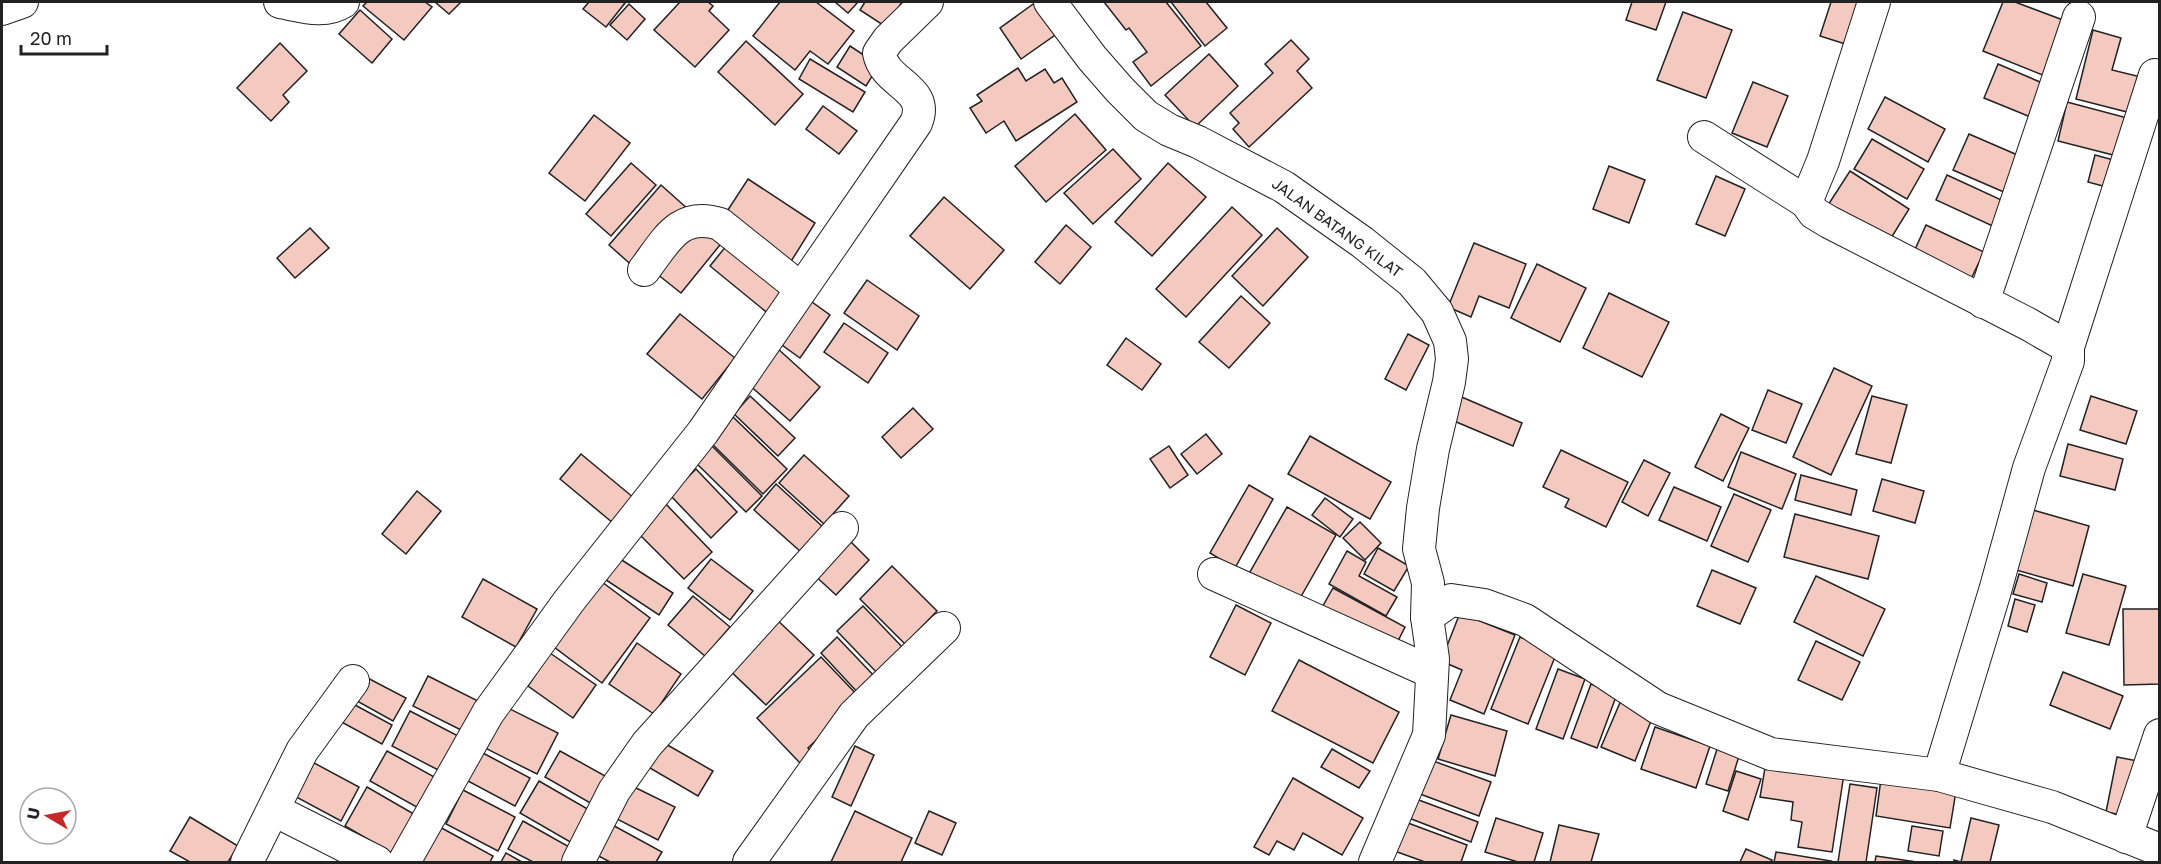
<svg xmlns="http://www.w3.org/2000/svg" width="2161" height="864" viewBox="0 0 2161 864" font-family="'Golos Text',sans-serif">
  <rect width="100%" height="100%" fill="#fff"/>
  <g fill="#f3c9c0" stroke="#222" stroke-width="1.5">
    <polygon points="367,2 425,2 432,7 404,40 363,6"/>
    <polygon points="435,2 461,2 449,14"/>
    <polygon points="589,2 622,2 625,3 606,27 583,9"/>
    <polygon points="680,2 708,2 713,6 709,11 729,30 695,67 654,30"/>
    <polygon points="780,2 816,2 854,31 828,64 810,51 795,70 753,36"/>
    <polygon points="835,2 858,2 848,13"/>
    <polygon points="865,2 902,2 886,27 860,10"/>
    <polygon points="1036,2 1058,33 1021,59 1000,28"/>
    <polygon points="1104,2 1166,2 1201,46 1151,86 1133,62 1147,52 1129,28 1126,30"/>
    <polygon points="1171,2 1206,2 1227,28 1205,46"/>
    <polygon points="1632,2 1666,2 1656,30 1626,20"/>
    <polygon points="1831,2 1873,2 1858,48 1820,36"/>
    <polygon points="2003,2 2015,2 2071,23 2050,78 1983,51"/>
    <polygon points="629,4 645,19 627,40 610,25"/>
    <polygon points="360,10 392,39 372,63 339,34"/>
    <polygon points="1683,12 1732,30 1706,98 1657,80"/>
    <polygon points="2093,30 2121,38 2112,70 2141,77 2131,113 2076,99"/>
    <polygon points="1291,40 1309,59 1297,71 1312,88 1249,147 1233,129 1239,123 1230,113 1273,73 1265,64"/>
    <polygon points="746,41 803,94 775,125 718,72"/>
    <polygon points="280,43 307,71 283,95 289,102 271,121 237,88"/>
    <polygon points="850,46 879,65 866,86 837,67"/>
    <polygon points="1209,54 1238,86 1195,127 1165,95"/>
    <polygon points="810,59 865,92 853,112 799,79"/>
    <polygon points="1998,64 2047,85 2033,118 1984,98"/>
    <polygon points="1018,68 1026,81 1045,69 1054,83 1062,78 1077,102 1016,141 1004,121 986,133 970,108 982,101 977,95"/>
    <polygon points="1753,82 1788,96 1767,147 1732,133"/>
    <polygon points="1885,97 1945,129 1928,162 1868,129"/>
    <polygon points="2067,102 2131,119 2121,157 2058,141"/>
    <polygon points="823,106 857,131 839,154 806,129"/>
    <polygon points="1075,114 1106,150 1046,202 1015,166"/>
    <polygon points="594,115 630,143 585,201 549,173"/>
    <polygon points="1969,134 2029,160 2013,196 1953,170"/>
    <polygon points="1872,139 1924,169 1907,199 1854,169"/>
    <polygon points="1113,149 1141,179 1093,224 1064,193"/>
    <polygon points="2095,155 2121,162 2114,189 2088,182"/>
    <polygon points="631,163 656,185 611,236 586,214"/>
    <polygon points="1168,163 1206,197 1152,256 1115,222"/>
    <polygon points="1609,166 1645,180 1629,223 1593,209"/>
    <polygon points="1850,171 1909,209 1888,243 1828,205"/>
    <polygon points="1947,175 2008,203 1997,228 1936,200"/>
    <polygon points="1716,176 1745,189 1725,236 1696,224"/>
    <polygon points="748,179 815,223 790,263 722,219"/>
    <polygon points="661,185 689,210 636,269 609,245"/>
    <polygon points="944,197 1004,250 970,289 910,236"/>
    <polygon points="1232,207 1262,235 1186,317 1156,289"/>
    <polygon points="1066,225 1091,247 1060,284 1035,262"/>
    <polygon points="1926,225 1984,252 1970,281 1913,254"/>
    <polygon points="689,226 708,227 724,240 681,293 652,270"/>
    <polygon points="310,228 329,248 295,278 277,258"/>
    <polygon points="1277,228 1308,257 1263,306 1232,276"/>
    <polygon points="1474,243 1526,264 1509,308 1479,296 1471,317 1448,307"/>
    <polygon points="727,245 787,294 770,315 710,266"/>
    <polygon points="1537,264 1586,288 1560,342 1511,318"/>
    <polygon points="867,280 919,316 897,350 844,313"/>
    <polygon points="1609,293 1669,322 1642,377 1583,348"/>
    <polygon points="1241,296 1270,323 1229,368 1199,342"/>
    <polygon points="805,297 830,315 800,358 775,340"/>
    <polygon points="680,314 735,358 702,399 647,354"/>
    <polygon points="844,323 888,353 868,383 824,352"/>
    <polygon points="1408,334 1429,345 1406,390 1385,379"/>
    <polygon points="1126,338 1161,364 1142,390 1107,365"/>
    <polygon points="777,348 820,387 790,421 747,383"/>
    <polygon points="1834,368 1872,386 1831,475 1793,457"/>
    <polygon points="1768,390 1802,404 1786,443 1752,430"/>
    <polygon points="1457,395 1522,423 1513,446 1447,418"/>
    <polygon points="750,396 795,438 778,456 734,414"/>
    <polygon points="1872,396 1907,405 1891,463 1856,454"/>
    <polygon points="2091,396 2137,411 2126,444 2080,430"/>
    <polygon points="913,408 933,429 901,458 882,437"/>
    <polygon points="1721,414 1749,428 1723,481 1695,467"/>
    <polygon points="732,416 787,469 763,494 709,441"/>
    <polygon points="1206,434 1222,454 1197,474 1181,454"/>
    <polygon points="1310,436 1391,482 1370,519 1288,474"/>
    <polygon points="708,442 762,496 746,512 692,459"/>
    <polygon points="2068,444 2123,459 2115,490 2060,476"/>
    <polygon points="1169,446 1188,475 1170,488 1150,459"/>
    <polygon points="1561,450 1628,482 1606,527 1565,507 1569,499 1543,487"/>
    <polygon points="1741,452 1796,474 1782,509 1728,487"/>
    <polygon points="581,454 634,498 613,523 560,479"/>
    <polygon points="804,455 849,496 824,524 779,483"/>
    <polygon points="1644,460 1670,473 1648,516 1622,502"/>
    <polygon points="696,469 737,512 711,538 670,495"/>
    <polygon points="1801,475 1857,490 1851,515 1795,500"/>
    <polygon points="1882,479 1924,491 1915,523 1873,511"/>
    <polygon points="776,484 823,527 801,552 754,510"/>
    <polygon points="1249,485 1273,499 1235,568 1210,553"/>
    <polygon points="1674,487 1721,507 1707,541 1659,520"/>
    <polygon points="417,491 441,511 406,554 382,534"/>
    <polygon points="1734,494 1771,510 1748,562 1711,546"/>
    <polygon points="1325,498 1353,519 1340,537 1312,515"/>
    <polygon points="663,501 712,552 684,579 634,529"/>
    <polygon points="1287,507 1336,535 1295,607 1246,579"/>
    <polygon points="2033,510 2089,526 2073,586 2016,570"/>
    <polygon points="1795,514 1879,536 1868,579 1784,557"/>
    <polygon points="1360,522 1381,543 1365,560 1343,538"/>
    <polygon points="845,536 869,560 836,595 811,572"/>
    <polygon points="1378,548 1409,566 1394,591 1364,574"/>
    <polygon points="1347,551 1366,562 1359,576 1397,597 1386,616 1329,584"/>
    <polygon points="614,555 673,593 659,615 600,576"/>
    <polygon points="711,559 753,591 730,620 688,588"/>
    <polygon points="892,566 937,611 905,644 860,599"/>
    <polygon points="1712,570 1756,588 1740,624 1697,606"/>
    <polygon points="2019,574 2047,583 2042,602 2013,594"/>
    <polygon points="2083,574 2126,586 2109,645 2066,633"/>
    <polygon points="594,576 650,618 602,683 546,641"/>
    <polygon points="1816,576 1885,609 1863,656 1794,622"/>
    <polygon points="483,579 537,609 516,647 462,617"/>
    <polygon points="1333,588 1405,627 1393,651 1320,611"/>
    <polygon points="693,596 730,627 705,656 668,625"/>
    <polygon points="2015,599 2035,605 2027,632 2008,626"/>
    <polygon points="1236,605 1271,623 1245,675 1210,657"/>
    <polygon points="863,606 905,650 880,676 837,631"/>
    <polygon points="2123,609 2160,609 2160,684 2124,685"/>
    <polygon points="1460,613 1515,635 1484,714 1450,700 1462,670 1441,661"/>
    <polygon points="771,614 814,655 766,705 723,664"/>
    <polygon points="837,637 877,679 860,695 821,653"/>
    <polygon points="1520,637 1557,652 1528,724 1491,709"/>
    <polygon points="1816,641 1860,662 1842,700 1798,680"/>
    <polygon points="637,643 681,674 654,714 609,684"/>
    <polygon points="550,653 596,685 573,718 528,686"/>
    <polygon points="821,657 860,698 808,748 813,753 801,764 757,718"/>
    <polygon points="1299,660 1399,712 1373,763 1272,711"/>
    <polygon points="1558,669 1585,679 1563,739 1536,729"/>
    <polygon points="2063,672 2123,696 2110,729 2050,705"/>
    <polygon points="360,674 406,698 393,721 348,696"/>
    <polygon points="428,676 480,702 465,732 413,706"/>
    <polygon points="1591,684 1617,694 1597,748 1571,738"/>
    <polygon points="1622,698 1655,711 1635,761 1601,747"/>
    <polygon points="344,699 392,725 382,744 334,718"/>
    <polygon points="504,706 558,733 537,774 483,747"/>
    <polygon points="410,711 462,738 444,773 392,746"/>
    <polygon points="1451,715 1507,731 1495,776 1438,759"/>
    <polygon points="1655,727 1710,746 1696,788 1641,769"/>
    <polygon points="657,739 713,771 698,796 643,764"/>
    <polygon points="855,746 874,755 851,806 832,797"/>
    <polygon points="1718,746 1740,753 1728,791 1706,784"/>
    <polygon points="1332,749 1370,771 1359,788 1321,767"/>
    <polygon points="387,751 438,779 422,810 370,781"/>
    <polygon points="560,751 607,777 592,804 545,777"/>
    <polygon points="481,752 530,778 515,806 466,780"/>
    <polygon points="303,757 359,787 341,821 285,791"/>
    <polygon points="2117,757 2143,762 2132,817 2106,812"/>
    <polygon points="1425,758 1491,782 1479,816 1412,791"/>
    <polygon points="1766,762 1844,774 1832,852 1798,847 1802,822 1791,820 1793,802 1760,797"/>
    <polygon points="1736,771 1761,779 1748,820 1723,811"/>
    <polygon points="1293,778 1363,818 1342,855 1303,833 1294,850 1277,841 1269,855 1254,847"/>
    <polygon points="1881,779 1956,791 1950,828 1876,816"/>
    <polygon points="539,781 591,811 572,843 520,813"/>
    <polygon points="1850,784 1877,788 1866,862 1838,862"/>
    <polygon points="630,785 675,807 658,840 615,818"/>
    <polygon points="367,787 419,817 397,856 345,826"/>
    <polygon points="463,790 515,817 498,851 446,824"/>
    <polygon points="1408,796 1478,822 1471,842 1401,815"/>
    <polygon points="855,811 912,838 901,862 831,862"/>
    <polygon points="929,811 956,823 942,855 915,843"/>
    <polygon points="190,817 238,846 228,862 190,862 170,851"/>
    <polygon points="1496,818 1543,833 1534,862 1518,862 1485,852"/>
    <polygon points="1971,818 1999,825 1990,862 1954,862 1954,860 1961,862"/>
    <polygon points="1400,820 1467,845 1461,862 1425,862 1389,849"/>
    <polygon points="523,821 571,848 563,862 533,862 508,849"/>
    <polygon points="607,822 662,852 656,862 610,862 591,852"/>
    <polygon points="1559,825 1599,834 1591,862 1550,862"/>
    <polygon points="438,826 493,856 490,862 418,862"/>
    <polygon points="1912,826 1943,831 1939,856 1908,851"/>
    <polygon points="1746,849 1772,860 1770,862 1740,862"/>
    <polygon points="1776,852 1831,861 1830,862 1774,862"/>
    <polygon points="506,853 522,862 501,862"/>
    <polygon points="1876,856 1917,862 1875,862"/>
  </g>
  <g fill="none" stroke-linecap="round" stroke-linejoin="round">
    <defs>
      <g id="minor">
        <path d="M280,2C302,6 324,14 343,2"/>
        <polyline points="1050,2 1092,58 1120,90 1146,116 1169,130 1198,142 1284,187 1362,242 1412,282 1437,312 1450,341 1452,359 1449,382 1433,449 1423,508 1419,549 1428,583 1427,617 1433,659 1429,735 1375,862"/>
        <polyline points="2,9 22,2"/>
        <polyline points="1704,137 1806,202 1814,213 1829,222 2028,324 2068,347 2068,361 2029,468 1995,591 1939,775"/>
        <polyline points="1806,202 1823,161 1874,2"/>
        <path d="M644,270C666,241 679,211 720,224L800,288"/>
        <polyline points="1983,302 2079,17"/>
        <polyline points="2068,347 2155,75"/>
        <polyline points="1214,574 1431,672"/>
        <polyline points="1427,617 1451,600 1484,605 1525,620 1658,708 1771,754 1939,775 2052,807 2160,850"/>
        <polyline points="274,810 377,862"/>
        <polyline points="2126,837 2160,735"/>
        <polyline points="247,862 302,751 353,681"/>
        <path d="M404,862L488,713L569,601L703,432L916,123C931,87 885,85 879,53L888,40L927,2"/>
        <polyline points="578,862 614,791 647,744 842,528"/>
        <polyline points="749,862 854,715 944,628"/>
      </g>
    </defs>
    <use href="#minor" stroke="#222" stroke-width="34"/>
    <use href="#minor" stroke="#fff" stroke-width="32"/>
  </g>
  <g text-anchor="middle" stroke-width="4.5" stroke-linejoin="round" paint-order="stroke">
    <g font-size="15" fill="#222" stroke="#fff">
      <text transform="translate(1337 228) rotate(36)" y="5">JALAN BATANG KILAT</text>
    </g>
  </g>
  <rect width="2161" height="864" fill="none" stroke="#222222" stroke-width="6"/>
  <g transform="translate(48 816) rotate(280)"><circle r="28" fill="#ffffff" stroke="#a7a7a7" stroke-width="1.5"/>
  <path d="M0-4.5L10 22L0 15L-10 22Z" fill="#c62828"/>
  <text y="-9" font-size="16" font-weight="bold" text-anchor="middle" fill="#222222">U</text>
  </g>
  <path d="M21 45v9h86v-9" fill="none" stroke="#222222" stroke-width="3"/>
  <text x="30" y="45" font-size="18" fill="#222222" stroke="#ffffff" stroke-width="4.5" paint-order="stroke">20 m</text>
</svg>
